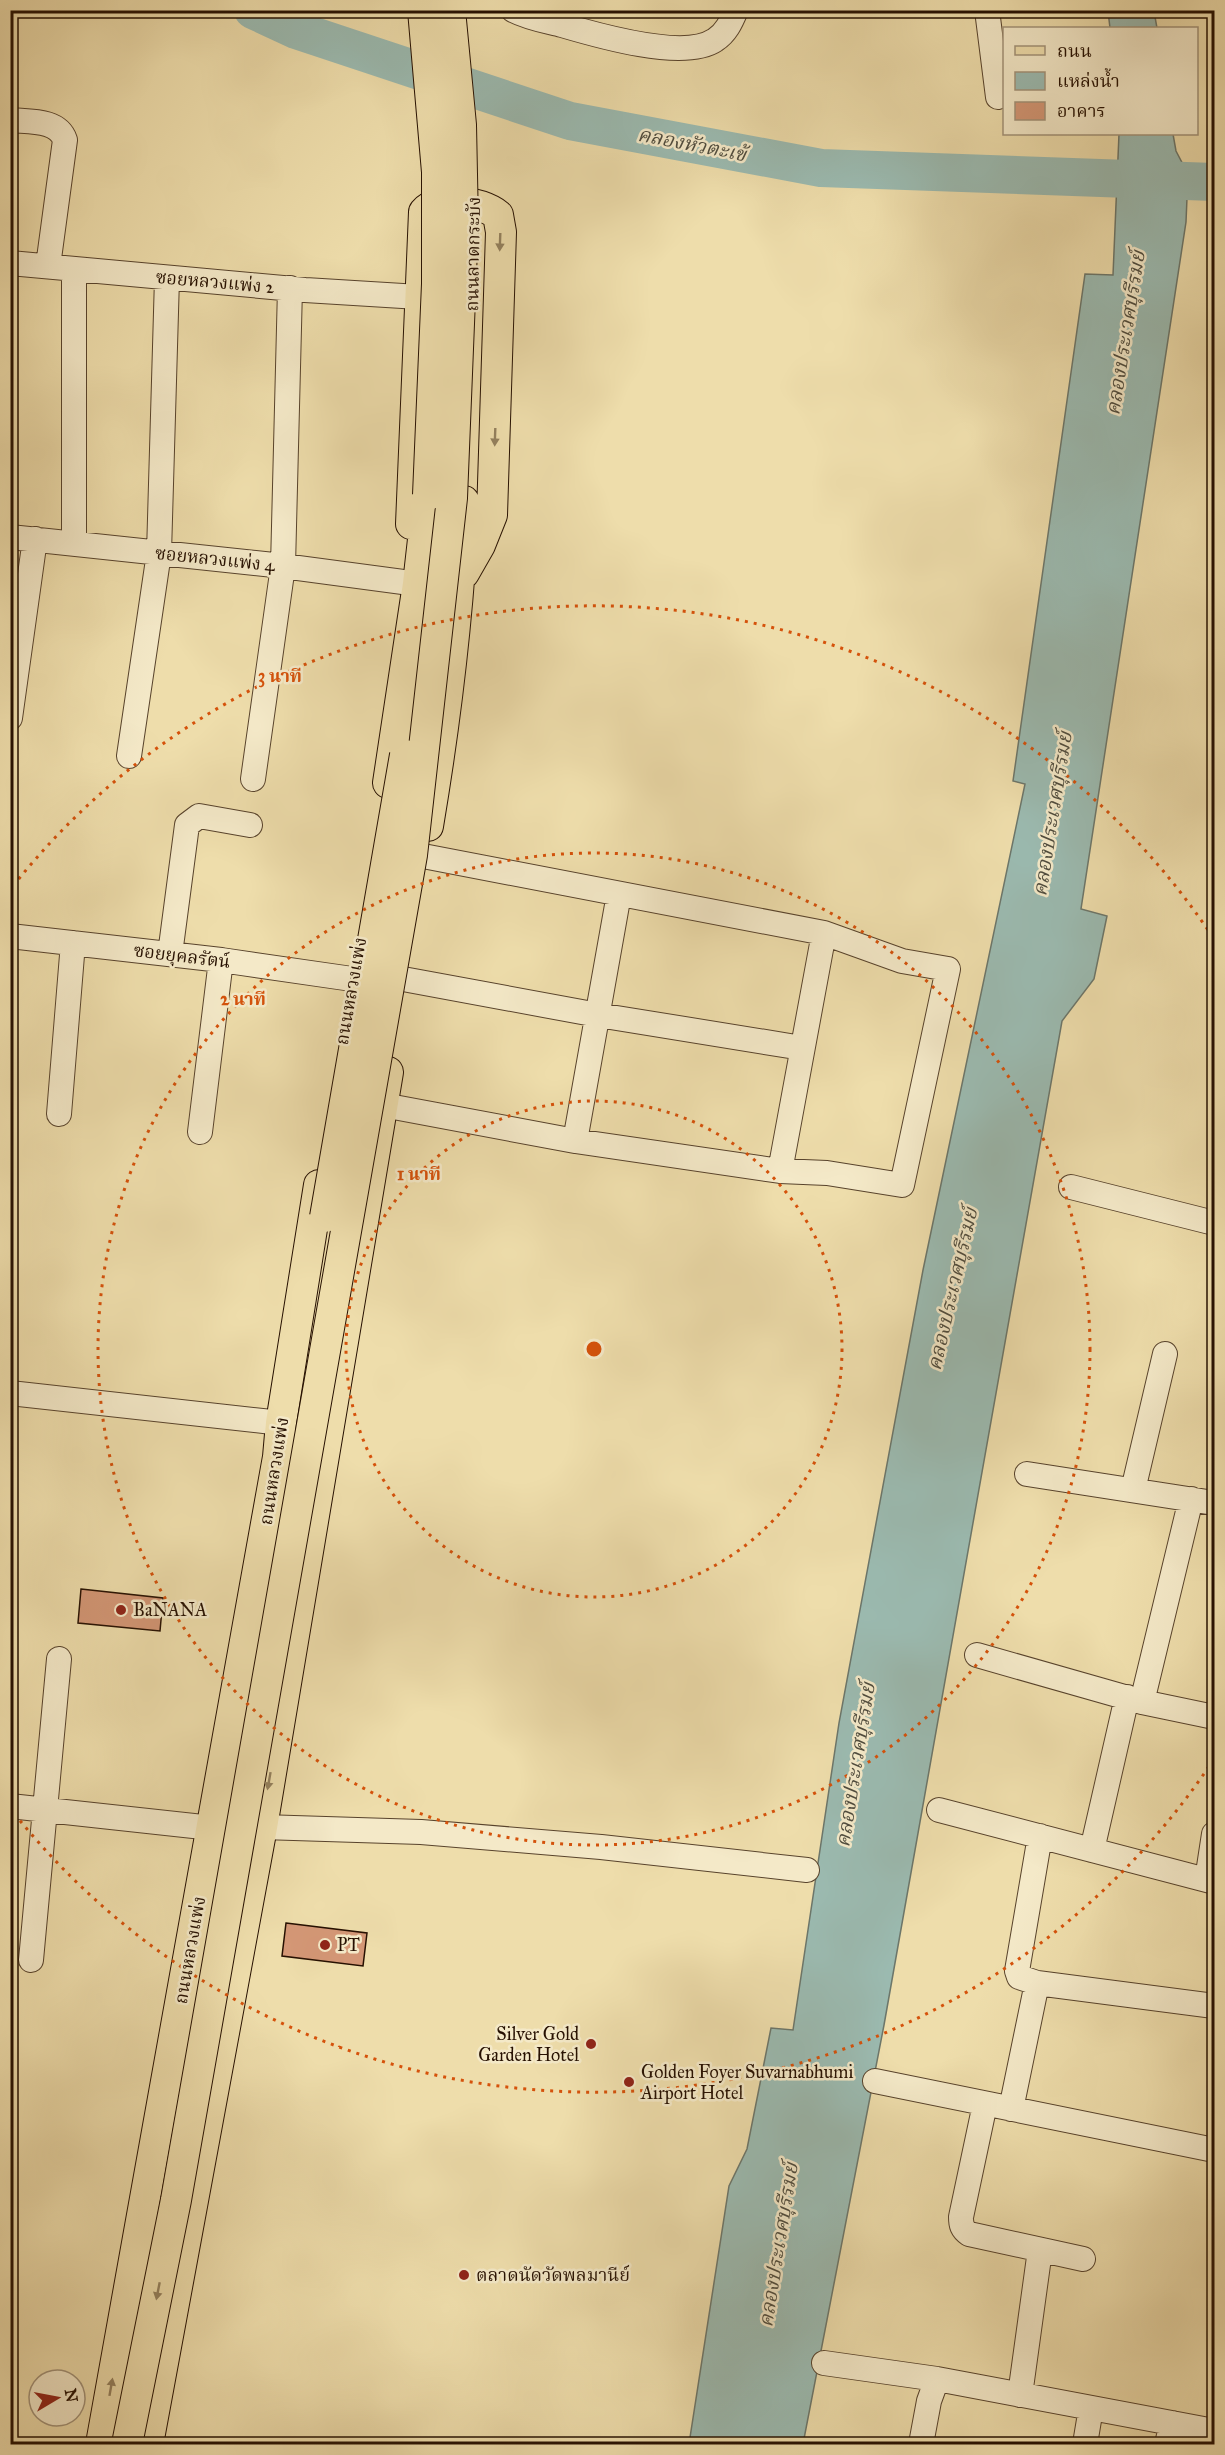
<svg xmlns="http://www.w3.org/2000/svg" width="1225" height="2455" font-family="'IM FELL Great Primer','Noto Serif Thai',serif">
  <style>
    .water { fill: #9bbab0; stroke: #6c766a; stroke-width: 1.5 }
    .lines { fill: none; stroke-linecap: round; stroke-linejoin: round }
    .river { stroke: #9bbab0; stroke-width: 38 }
    .building { fill: #d49776; stroke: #261001; stroke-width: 1.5 }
    .minor-casing { stroke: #58432c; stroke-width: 26 }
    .major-casing { stroke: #261001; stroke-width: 32 }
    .minor { stroke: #f4e9c8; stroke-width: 24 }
    .major { stroke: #eeddab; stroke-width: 30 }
    .major-bridge-casing { stroke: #261001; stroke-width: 32; stroke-linecap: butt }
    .major-bridge { stroke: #eeddab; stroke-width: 30 }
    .oneway { fill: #94815e }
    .ring { fill: none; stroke: #d5520b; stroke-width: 3; stroke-dasharray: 3 6 }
    .poi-dot { fill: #8f2418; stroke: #f4e9c8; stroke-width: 2 }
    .labels { text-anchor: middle; stroke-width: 5; stroke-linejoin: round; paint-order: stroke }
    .street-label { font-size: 18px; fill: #261001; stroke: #f4e9c8 }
    .poi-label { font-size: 18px; fill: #261001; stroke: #f4e9c8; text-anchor: start }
    .water-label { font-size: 20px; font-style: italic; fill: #4f4c3e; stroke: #f4e9c8 }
    .centre { fill: #d5520b; stroke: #f4e9c8; stroke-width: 3 }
    .ring-label { font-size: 18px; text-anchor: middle; font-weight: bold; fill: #d5520b; stroke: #f4e9c8; stroke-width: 5; stroke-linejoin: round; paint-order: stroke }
  </style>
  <rect width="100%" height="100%" fill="#eeddab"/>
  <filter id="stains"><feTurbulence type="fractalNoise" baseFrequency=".00333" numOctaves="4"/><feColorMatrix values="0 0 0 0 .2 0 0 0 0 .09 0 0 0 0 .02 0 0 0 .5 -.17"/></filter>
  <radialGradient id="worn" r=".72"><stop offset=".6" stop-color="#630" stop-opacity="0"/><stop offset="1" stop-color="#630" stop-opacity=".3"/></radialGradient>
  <!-- water -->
  <path class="water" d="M1108,11H1154L1157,28H1110Z
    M1119,134H1173L1176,151L1188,174L1186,222L1081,909L1107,916L1094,979L1062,1021L884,2025L803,2444H689L729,2186L747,2149L771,2028L793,2030L839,1723L923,1270L1025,784L1013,781L1085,274L1113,275Z"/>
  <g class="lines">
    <!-- river -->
    <path class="river" d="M253,10L296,30L570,121L821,168L1214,182"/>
  </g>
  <!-- building -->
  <path class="building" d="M81,1589L163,1598L160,1631L78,1623Z
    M286,1923L367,1933L363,1966L282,1956Z"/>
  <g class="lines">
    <!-- minor casing -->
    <g class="minor-casing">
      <path id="minor" d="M513,10C528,18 546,21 562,25C596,35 684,61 715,40C726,33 731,22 736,10
        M987,10L998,97
        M10,120C29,122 58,119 65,140L48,266
        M10,263L305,290L419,297
        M10,537L283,566L418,584
        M74,543V269
        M10,718L35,539
        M129,756L159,553L167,278
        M253,779L283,566L290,288
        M10,936L221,960L352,979
        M170,954L187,825L199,816L250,825
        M403,979L598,1015L802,1048
        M383,1105L575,1141L780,1171L827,1173L902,1185L948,969L902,961L824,933L423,856
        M59,1114L73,943
        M200,1132L221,960
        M575,1141L619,894
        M780,1171L824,933
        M1071,1187L1214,1223
        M10,1393L281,1423
        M1027,1474L1214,1503
        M1133,1490L1165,1354
        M977,1655L1142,1702L1214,1717
        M1142,1702L1191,1499
        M10,1806L212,1828
        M939,1810L1214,1882
        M262,1827L421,1832L601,1847L807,1870
        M1040,1836L1017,1971L1019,1977L1037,1983L1214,2006
        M1092,1850L1127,1697
        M1207,1880L1214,1834
        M31,1960L59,1659
        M875,2081L1214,2150
        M985,2104L961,2217C961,2225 962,2229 969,2234L1083,2259
        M1011,2109L1037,1983
        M824,2363L937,2379L1214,2431
        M1020,2395L1040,2250
        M921,2444L929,2401L937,2379
        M1085,2444L1091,2408
        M1167,2444L1172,2423"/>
    </g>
    <!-- major casing -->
    <g class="major-casing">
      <path id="major" d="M411,524L424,212C438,195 481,201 498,215L501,232L492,515L480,545L464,573
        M388,783L418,584L428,495
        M428,826C446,719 459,610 464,501
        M101,2444L278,1457L281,1423L319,1185
        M148,2444L262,1827L388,1072"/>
    </g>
    <!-- minor -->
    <use href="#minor" class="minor"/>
    <!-- major -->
    <use href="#major" class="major"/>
    <!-- major-bridge casing -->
    <g class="major-bridge-casing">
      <path id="major-bridge" d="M423,10L437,172V284L428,495
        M325,1217L405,755
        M127,2444L176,2200L412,855L452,498L463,224L461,125L450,10"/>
    </g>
    <!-- major-bridge -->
    <use href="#major-bridge" class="major-bridge"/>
  </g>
  <!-- one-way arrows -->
  <defs><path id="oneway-solid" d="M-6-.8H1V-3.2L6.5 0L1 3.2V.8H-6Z" transform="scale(1.5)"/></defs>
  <g class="oneway">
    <use href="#oneway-solid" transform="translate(500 242) rotate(92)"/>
    <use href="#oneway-solid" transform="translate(495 437) rotate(92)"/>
    <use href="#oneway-solid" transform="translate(269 1781) rotate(100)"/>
    <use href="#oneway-solid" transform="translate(158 2291) rotate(101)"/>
    <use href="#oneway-solid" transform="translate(111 2387) rotate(-80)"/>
  </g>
  <!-- distance rings -->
  <g class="ring">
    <circle cx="594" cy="1349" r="248"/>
    <circle cx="594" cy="1349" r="496"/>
    <path d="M1214 1759A743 743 0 0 1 13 1812M13 886A743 743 0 0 1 1214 939"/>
  </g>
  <!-- markers -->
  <g class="poi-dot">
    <circle cx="121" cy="1610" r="6"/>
    <circle cx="325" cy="1945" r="6"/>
    <circle cx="591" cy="2044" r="6"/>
    <circle cx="629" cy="2082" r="6"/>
    <circle cx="464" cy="2275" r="6"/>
  </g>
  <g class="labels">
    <!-- street labels -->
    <g class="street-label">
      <text transform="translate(473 254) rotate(-89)" y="6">ถนนลาดกระบัง</text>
      <text transform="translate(215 282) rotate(5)" y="6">ซอยหลวงแพ่ง 2</text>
      <text transform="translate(215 559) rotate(6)" y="6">ซอยหลวงแพ่ง 4</text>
      <text transform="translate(182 956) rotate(7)" y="6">ซอยยุคลรัตน์</text>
      <text transform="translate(351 991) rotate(-80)" y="6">ถนนหลวงแพ่ง</text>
      <text transform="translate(274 1471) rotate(-81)" y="6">ถนนหลวงแพ่ง</text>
      <text transform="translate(190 1950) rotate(-80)" y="6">ถนนหลวงแพ่ง</text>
    </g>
    <!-- poi labels -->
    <g class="poi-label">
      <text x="133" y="1616">BaNANA</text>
      <text x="337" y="1951">PT</text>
      <text x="579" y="2040" text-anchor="end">Silver Gold<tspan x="579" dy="21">Garden Hotel</tspan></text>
      <text x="641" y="2078">Golden Foyer Suvarnabhumi<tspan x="641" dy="21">Airport Hotel</tspan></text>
      <text x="476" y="2281">ตลาดนัดวัดพลมานีย์</text>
    </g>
    <!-- water labels -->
    <g class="water-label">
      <text transform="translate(692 144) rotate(11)" y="7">คลองหัวตะเข้</text>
      <text transform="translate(1125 333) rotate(-81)" y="7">คลองประเวศบุรีรมย์</text>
      <text transform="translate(1052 814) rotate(-81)" y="7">คลองประเวศบุรีรมย์</text>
      <text transform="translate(952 1289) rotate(-77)" y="7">คลองประเวศบุรีรมย์</text>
      <text transform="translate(855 1765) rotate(-81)" y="7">คลองประเวศบุรีรมย์</text>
      <text transform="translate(778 2245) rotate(-81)" y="7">คลองประเวศบุรีรมย์</text>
    </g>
  </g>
  <circle cx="594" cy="1349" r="9" class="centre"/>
  <g class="ring-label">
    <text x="280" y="682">3 นาที</text>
    <text x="243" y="1005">2 นาที</text>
    <text x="419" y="1180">1 นาที</text>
  </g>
  <!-- margin -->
  <rect width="1225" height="2455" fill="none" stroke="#eeddab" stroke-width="36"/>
  <rect x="12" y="12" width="1201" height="2431" fill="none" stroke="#261001" stroke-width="3"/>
  <rect x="18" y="18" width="1189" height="2419" fill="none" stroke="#261001" stroke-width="1.5"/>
  <!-- legend -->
  <rect x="1003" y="27" width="195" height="108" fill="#f4e9c8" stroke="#a29278" stroke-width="1.5"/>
  <rect x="1015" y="46" width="30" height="9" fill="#eeddab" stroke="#a29278" stroke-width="1.5"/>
  <text x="1057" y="57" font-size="18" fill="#261001">ถนน</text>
  <rect x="1015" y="72" width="30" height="18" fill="#9bbab0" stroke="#a29278" stroke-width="1.5"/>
  <text x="1057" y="87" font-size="18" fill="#261001">แหล่งน้ำ</text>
  <rect x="1015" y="102" width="30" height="18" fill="#d49776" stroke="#a29278" stroke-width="1.5"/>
  <text x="1057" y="117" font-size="18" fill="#261001">อาคาร</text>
  <!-- north arrow -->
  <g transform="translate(57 2398) rotate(80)"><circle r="28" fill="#f4e9c8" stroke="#a29278" stroke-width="1.5"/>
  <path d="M0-4.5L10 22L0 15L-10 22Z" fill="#8f2418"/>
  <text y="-9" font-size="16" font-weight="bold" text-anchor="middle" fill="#261001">N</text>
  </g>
  <rect width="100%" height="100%" filter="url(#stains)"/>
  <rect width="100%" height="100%" fill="url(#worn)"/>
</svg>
